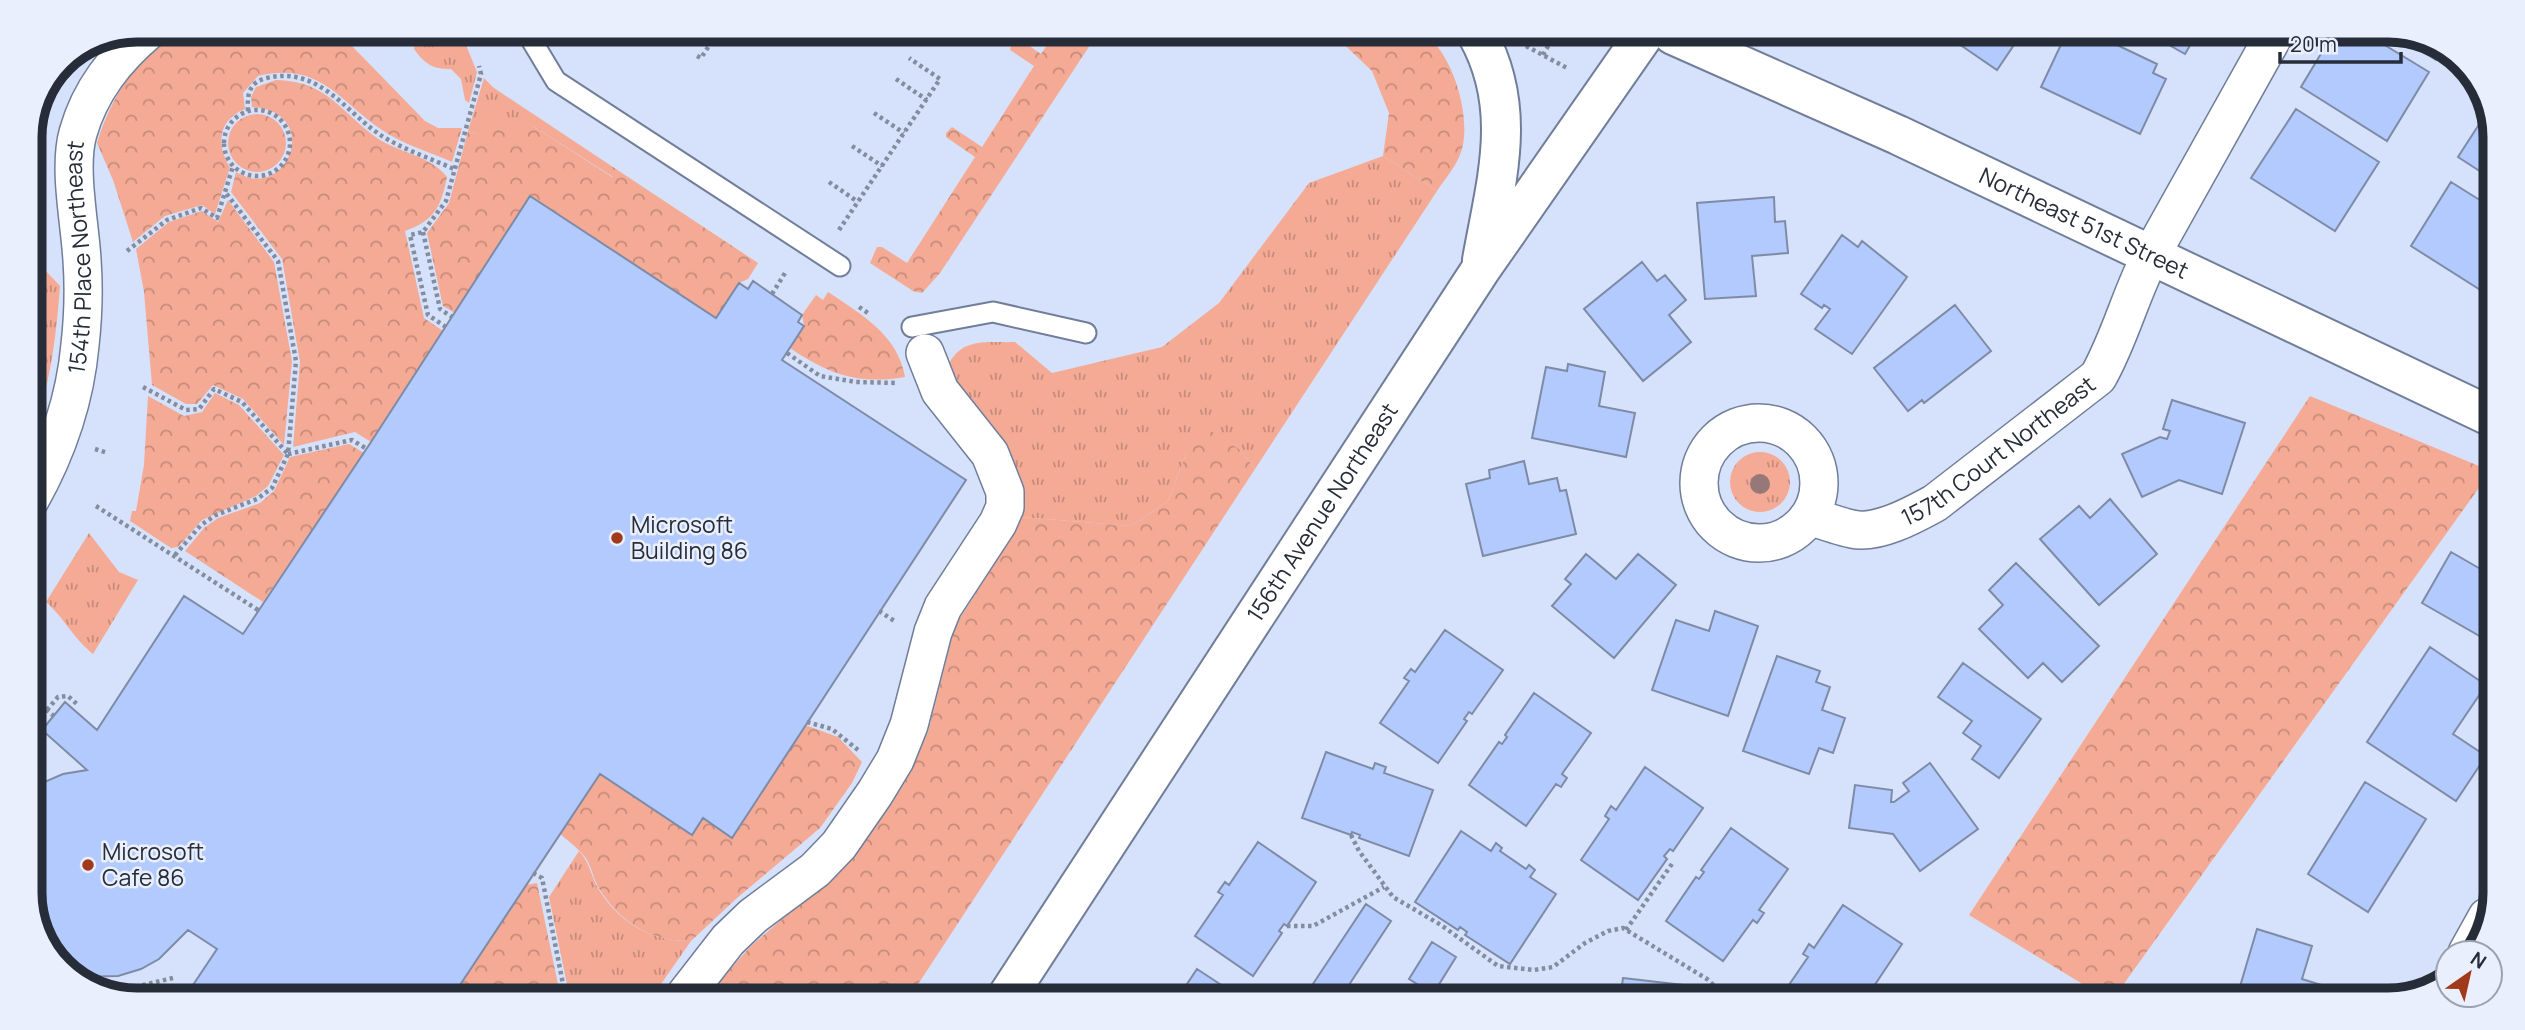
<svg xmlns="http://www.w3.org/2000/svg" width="2525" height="1030" font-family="Manrope,sans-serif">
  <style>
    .grass { fill: url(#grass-tufts) }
    .forest { fill: url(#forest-crowns) }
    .building { fill: #b3cafe; stroke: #7e8ba7; stroke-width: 2 }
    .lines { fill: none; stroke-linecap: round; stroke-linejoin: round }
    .lane-casing { stroke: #717e99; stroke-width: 23 }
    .street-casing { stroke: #717e99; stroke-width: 40 }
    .secondary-casing { stroke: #717e99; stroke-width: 42 }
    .path { stroke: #838d9f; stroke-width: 4.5; stroke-dasharray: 3.5 3.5; stroke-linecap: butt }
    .lane { stroke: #fff; stroke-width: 19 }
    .street { stroke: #fff; stroke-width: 37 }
    .secondary { stroke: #fff; stroke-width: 38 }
    .tree { fill: #977879 }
    .poi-dot { fill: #a1391b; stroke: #e9effc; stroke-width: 2.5 }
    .labels { text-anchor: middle; stroke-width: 5; stroke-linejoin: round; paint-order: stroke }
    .street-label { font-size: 23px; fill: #272d38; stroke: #e9effc }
    .poi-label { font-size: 23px; fill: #272d38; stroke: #e9effc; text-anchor: start }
    .rim { fill: none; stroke: #272d38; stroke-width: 9 }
  </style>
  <defs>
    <pattern id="grass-tufts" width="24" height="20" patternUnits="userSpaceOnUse" patternTransform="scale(1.75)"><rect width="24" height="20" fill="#f4aa95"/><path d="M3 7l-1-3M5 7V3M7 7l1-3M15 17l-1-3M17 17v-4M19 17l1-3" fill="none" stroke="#c68b7b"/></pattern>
    <pattern id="forest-crowns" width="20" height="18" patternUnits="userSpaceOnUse" patternTransform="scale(1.75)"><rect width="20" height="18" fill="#f4aa95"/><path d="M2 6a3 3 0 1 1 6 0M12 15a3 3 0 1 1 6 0" fill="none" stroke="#c68b7b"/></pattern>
  </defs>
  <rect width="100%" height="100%" fill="#d6e2fb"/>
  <!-- grass -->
  <path class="grass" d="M461,33L477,72L469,103L465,100L461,79L451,69C432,69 425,64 414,49L416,38Z
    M484,78L494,88L628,177H613L533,126L477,134L468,131Z
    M1383,156L1437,191L1255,469L1240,450L1186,454L1168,501L1131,526L1021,517L1022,488L1002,438L959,389L949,364C962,337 989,343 1015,342L1052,373L1162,347L1219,303L1309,183Z
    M30,254L60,286C56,341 49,391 30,443Z
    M1730 482a30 30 0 1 1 60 0a30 30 0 1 1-60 0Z
    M89,533L119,572L138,580L93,654C72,637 66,620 46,602Z
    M579,851C590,862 591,877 599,890C620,923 652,942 691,941L654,994H569L549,897Z"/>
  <!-- forest -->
  <path class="forest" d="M186,30L345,32L352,46L425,121L438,128H462L452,162C430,152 402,144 382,130C338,100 320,61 258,76L243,93L245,109C219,119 215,144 230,167L215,214L202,205L165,216L133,242L113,180L97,143C113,92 137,55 186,30Z
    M1055,33H1098L940,273L922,293L913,291L870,263L877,247H882L907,263L975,157L946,137V133L952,127L982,147L1034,66L1010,50L1013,39L1018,38L1041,54Z
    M1333,34H1425C1453,55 1471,115 1462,149C1458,164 1445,179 1437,191L1383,156L1389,113L1372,71Z
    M276,80C328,81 340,112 377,138C399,153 430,155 447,177C441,207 434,221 405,231L424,318L443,331L371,442L355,432L293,447L300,362L282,259L231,192L236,172C287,204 324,111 252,107L251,97L256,87Z
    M228 143a29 29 0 1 1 58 0a29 29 0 1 1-58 0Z
    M484,125L533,126L612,177H628L758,263L748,279L739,283L716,318L530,196L455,313L443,306L427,233L449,203L468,131L477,134Z
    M228,200L274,262L292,361L284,445L243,399L213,385L197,404H186L152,385L144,292L136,249L169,222L202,211L218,222Z
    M828,292C861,314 898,335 905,377C858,385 828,374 790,348L804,326L802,315L816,295L823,300Z
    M215,393L239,405L284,455L268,486L256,496L202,520L178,547L171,548L130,521L132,511H136L144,465L148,396L184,416L202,412Z
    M2310,396L2491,471L2113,999H2107L1969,915Z
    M1205,427L1240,450L1255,469L911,995L708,994L750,947L849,861L901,788L928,732L955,626L1013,535L1021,517L1131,526L1168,501L1186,454Z
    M349,444L364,453L263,602L185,551L204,528L218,518L260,503L274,491L290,457Z
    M805,725L838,737L862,762L852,783L820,828L737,898L691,941C652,942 621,923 600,890C594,881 592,869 587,860C581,850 568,841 559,833L600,774L691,835L703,818L733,838Z
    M537,883L560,994H454L525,885Z"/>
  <!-- building -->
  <path class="building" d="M1959,36H2020L1997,70L1956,42Z
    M2065,36L2108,37L2117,41L2115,44L2157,64L2153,73L2166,79L2140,134L2041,87Z
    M2155,37H2195L2185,54Z
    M2331,37L2373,38L2429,72L2387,141L2301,87Z
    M2400,38H2429L2443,49L2436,60Z
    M2296,109L2379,162L2335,231L2251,178Z
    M2478,126L2494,135L2495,133V181L2458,157Z
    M2451,182L2494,209L2493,298L2411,246Z
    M530,196L716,318L739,283L748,289L753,281L802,315L798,322L804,326L782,360L966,480L732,838L703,818L692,835L600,774L454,994L205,993L193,985L217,949L188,930L159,959L141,969L118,976L76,977L52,958L30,901V794L42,783L63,774L87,770L42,730L65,702L97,730L184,596L243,634L371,442Z
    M1774,197L1775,222L1785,221L1788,253L1752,256L1756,296L1705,299L1697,203Z
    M1842,235L1858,247L1862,241L1907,277L1852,354L1815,329L1830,309L1824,305L1822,308L1801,294Z
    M1642,262L1657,281L1665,275L1686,300L1669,315L1691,342L1643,381L1584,309Z
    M1955,305L1991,351L1924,403L1922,400L1908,411L1874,368Z
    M1568,364L1605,372L1599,406L1635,413L1626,457L1532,438L1546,367L1567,371Z
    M2172,400L2245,423L2222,494L2179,480L2142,497L2122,454L2160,437L2167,439L2170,431L2163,429Z
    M1524,461L1529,484L1557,478L1560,491L1566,490L1576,534L1483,556L1466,484L1490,478L1489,470Z
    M2110,499L2157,554L2099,605L2040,539L2079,506L2090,518Z
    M2451,552L2491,575L2490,642L2422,603Z
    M1586,554L1616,579L1638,554L1676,585L1614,658L1552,606L1571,584L1565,579Z
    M2016,563L2099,646L2062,682L2043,663L2028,678L1979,629L2003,605L1989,590Z
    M1715,611L1758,626L1728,716L1652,690L1676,620L1709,631Z
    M1445,630L1503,670L1472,714L1469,712L1464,719L1467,721L1438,763L1380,723L1409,681L1404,678L1411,669L1415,672Z
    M2430,647L2486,685L2453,734L2486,756L2456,801L2367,742Z
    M1777,656L1820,671L1816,682L1830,687L1822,710L1845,718L1833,753L1819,748L1809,774L1743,751Z
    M1963,663L2041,719L1999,778L1972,759L1981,746L1963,733L1972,721L1938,697Z
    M1534,693L1591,733L1562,774L1567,778L1561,787L1556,784L1526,826L1469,785L1499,742L1502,744L1507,737L1505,735Z
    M1326,752L1373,769L1375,763L1386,767L1384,773L1433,790L1409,856L1359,838L1360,835L1352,832L1351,835L1302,818Z
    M1930,763L1978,829L1920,871L1893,834L1849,828L1855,785L1892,790L1891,802H1894L1909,791L1903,783Z
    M1645,767L1703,808L1673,851L1670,849L1664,856L1667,859L1638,900L1581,860L1609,819L1605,816L1611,806L1616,810Z
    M2365,782L2426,819L2368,912L2308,874Z
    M1731,828L1788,869L1759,910L1764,913L1757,923L1753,920L1723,961L1666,921L1696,877L1699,879L1704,872L1701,870Z
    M1461,831L1491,851L1496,843L1502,848L1500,851L1526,869L1529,865L1535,870L1530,877L1556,894L1510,964L1465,935L1467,932L1460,927L1458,930L1415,902Z
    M1258,842L1316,882L1287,926L1284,924L1279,931L1282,933L1253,976L1195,936L1223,895L1218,892L1225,882L1229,885Z
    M1366,904L1391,921L1341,997L1305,996Z
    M1843,905L1902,944L1872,989L1869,987L1864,994L1865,998H1780L1808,957L1803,954L1809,944L1814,948Z
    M2257,929L2312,946L2302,979L2337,990L2334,1000H2236Z
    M1432,942L1456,957L1433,994L1409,979Z
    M1197,969L1238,996H1179Z
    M1623,978L1700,987L1699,998H1620Z
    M1471,988L1524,996L1470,997Z"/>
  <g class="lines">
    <!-- lane casing -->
    <g class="lane-casing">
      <path id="lane" d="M526,31L556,81L840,266
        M912,327L993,312L1086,333"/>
    </g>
    <!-- street casing -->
    <g class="street-casing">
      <g id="street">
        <circle cx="1759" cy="483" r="60"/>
        <path id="s1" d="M30,500C57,452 75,400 80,345C83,318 84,287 82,260C80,223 68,168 78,133C90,90 116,58 149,30"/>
        <path id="s2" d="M1810,516C1824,521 1838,526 1852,529C1877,535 1913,515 1935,503L2098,377C2120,338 2130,296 2150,257L2273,37"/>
        <path d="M2467,953L2487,917"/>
        <path d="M686,994L728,940L753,916L815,870L839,845L875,793L895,760L909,725L933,632L943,607L998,523L1005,507V492L990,454L940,391L925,353"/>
      </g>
    </g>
    <!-- secondary casing -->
    <g class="secondary-casing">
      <g id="secondary">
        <path d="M1477,34C1519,109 1496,181 1482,260"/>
        <path id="s3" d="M1673,35L1898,135L2492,417"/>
        <path id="s4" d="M1008,995L1481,269L1644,35"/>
      </g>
    </g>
    <!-- path -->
    <path class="path" d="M1526,46L1567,68
      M1543,55L1551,41
      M697,56L701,58L718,32
      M896,79L927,100
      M224 143a33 33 0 1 1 66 0a33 33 0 1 1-66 0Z
      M248,111C247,94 249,82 267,78C318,66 344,110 379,134C401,149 430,158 454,169
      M874,113L904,133
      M852,146L882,166
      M829,182L858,202
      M839,230L940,79L909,58
      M423,232L440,309L452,317
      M127,251L167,220L201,208L217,218L233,166
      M772,294L785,273
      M859,307L868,313
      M446,327L428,315L410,235L423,232L446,201L481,74L479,66
      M787,353L820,376L856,382L898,383
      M143,387L186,410L199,409L214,389L242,402L287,453
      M95,449L108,453
      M288,454L352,440L367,449
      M96,506L258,610
      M175,555L201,525L216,515L257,499L272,488L288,454L296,361L278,261L226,193
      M879,611L896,622
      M30,696L54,716
      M47,710L58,697L68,696L78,705
      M807,722L832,729L858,750
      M1351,835L1359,851L1393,897L1441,925L1498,966L1534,970L1553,967L1585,943L1608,931L1623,928L1707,979L1727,998
      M533,873L542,878L565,994
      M1287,926H1313L1384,887
      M1626,930L1674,861
      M94,991L122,990L173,978"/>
    <!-- lane -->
    <use href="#lane" class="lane"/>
    <!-- street -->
    <use href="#street" class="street"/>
    <!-- secondary -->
    <use href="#secondary" class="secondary"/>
  </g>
  <!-- trees -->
  <circle class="tree" cx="1760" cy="484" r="10"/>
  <!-- markers -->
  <g class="poi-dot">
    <circle cx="617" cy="538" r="7"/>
    <circle cx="88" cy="865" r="7"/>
  </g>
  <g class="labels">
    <!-- street labels -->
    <g class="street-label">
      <text dy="8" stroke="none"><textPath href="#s3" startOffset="452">Northeast 51st Street</textPath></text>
      <text dy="8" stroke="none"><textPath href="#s1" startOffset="252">154th Place Northeast</textPath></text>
      <text dy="8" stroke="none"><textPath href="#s2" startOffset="214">157th Court Northeast</textPath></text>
      <text dy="8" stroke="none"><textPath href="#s4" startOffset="576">156th Avenue Northeast</textPath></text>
    </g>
    <!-- poi labels -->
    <g class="poi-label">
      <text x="631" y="533">Microsoft<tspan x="631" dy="26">Building 86</tspan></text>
      <text x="102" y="860">Microsoft<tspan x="102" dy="26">Cafe 86</tspan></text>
    </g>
  </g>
  <!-- crop -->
  <path d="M0 0H2525V1030H0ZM137 42H2388A95 95 0 0 1 2483 137V893A95 95 0 0 1 2388 988H137A95 95 0 0 1 42 893V137A95 95 0 0 1 137 42Z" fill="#e9effc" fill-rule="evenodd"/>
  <path class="rim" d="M137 42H2388A95 95 0 0 1 2483 137V893A95 95 0 0 1 2388 988H137A95 95 0 0 1 42 893V137A95 95 0 0 1 137 42Z"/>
  <!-- north arrow -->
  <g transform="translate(2469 974) rotate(34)"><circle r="33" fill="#e9effc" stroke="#9ba1ae" stroke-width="2"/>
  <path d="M0-5L12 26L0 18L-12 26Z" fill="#a1391b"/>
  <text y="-10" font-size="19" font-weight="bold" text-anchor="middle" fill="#272d38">N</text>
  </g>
  <!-- scale -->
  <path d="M2280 52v10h121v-10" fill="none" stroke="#272d38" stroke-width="3.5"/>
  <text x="2290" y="52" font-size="21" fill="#272d38" stroke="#e9effc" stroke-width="5" paint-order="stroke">20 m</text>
</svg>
